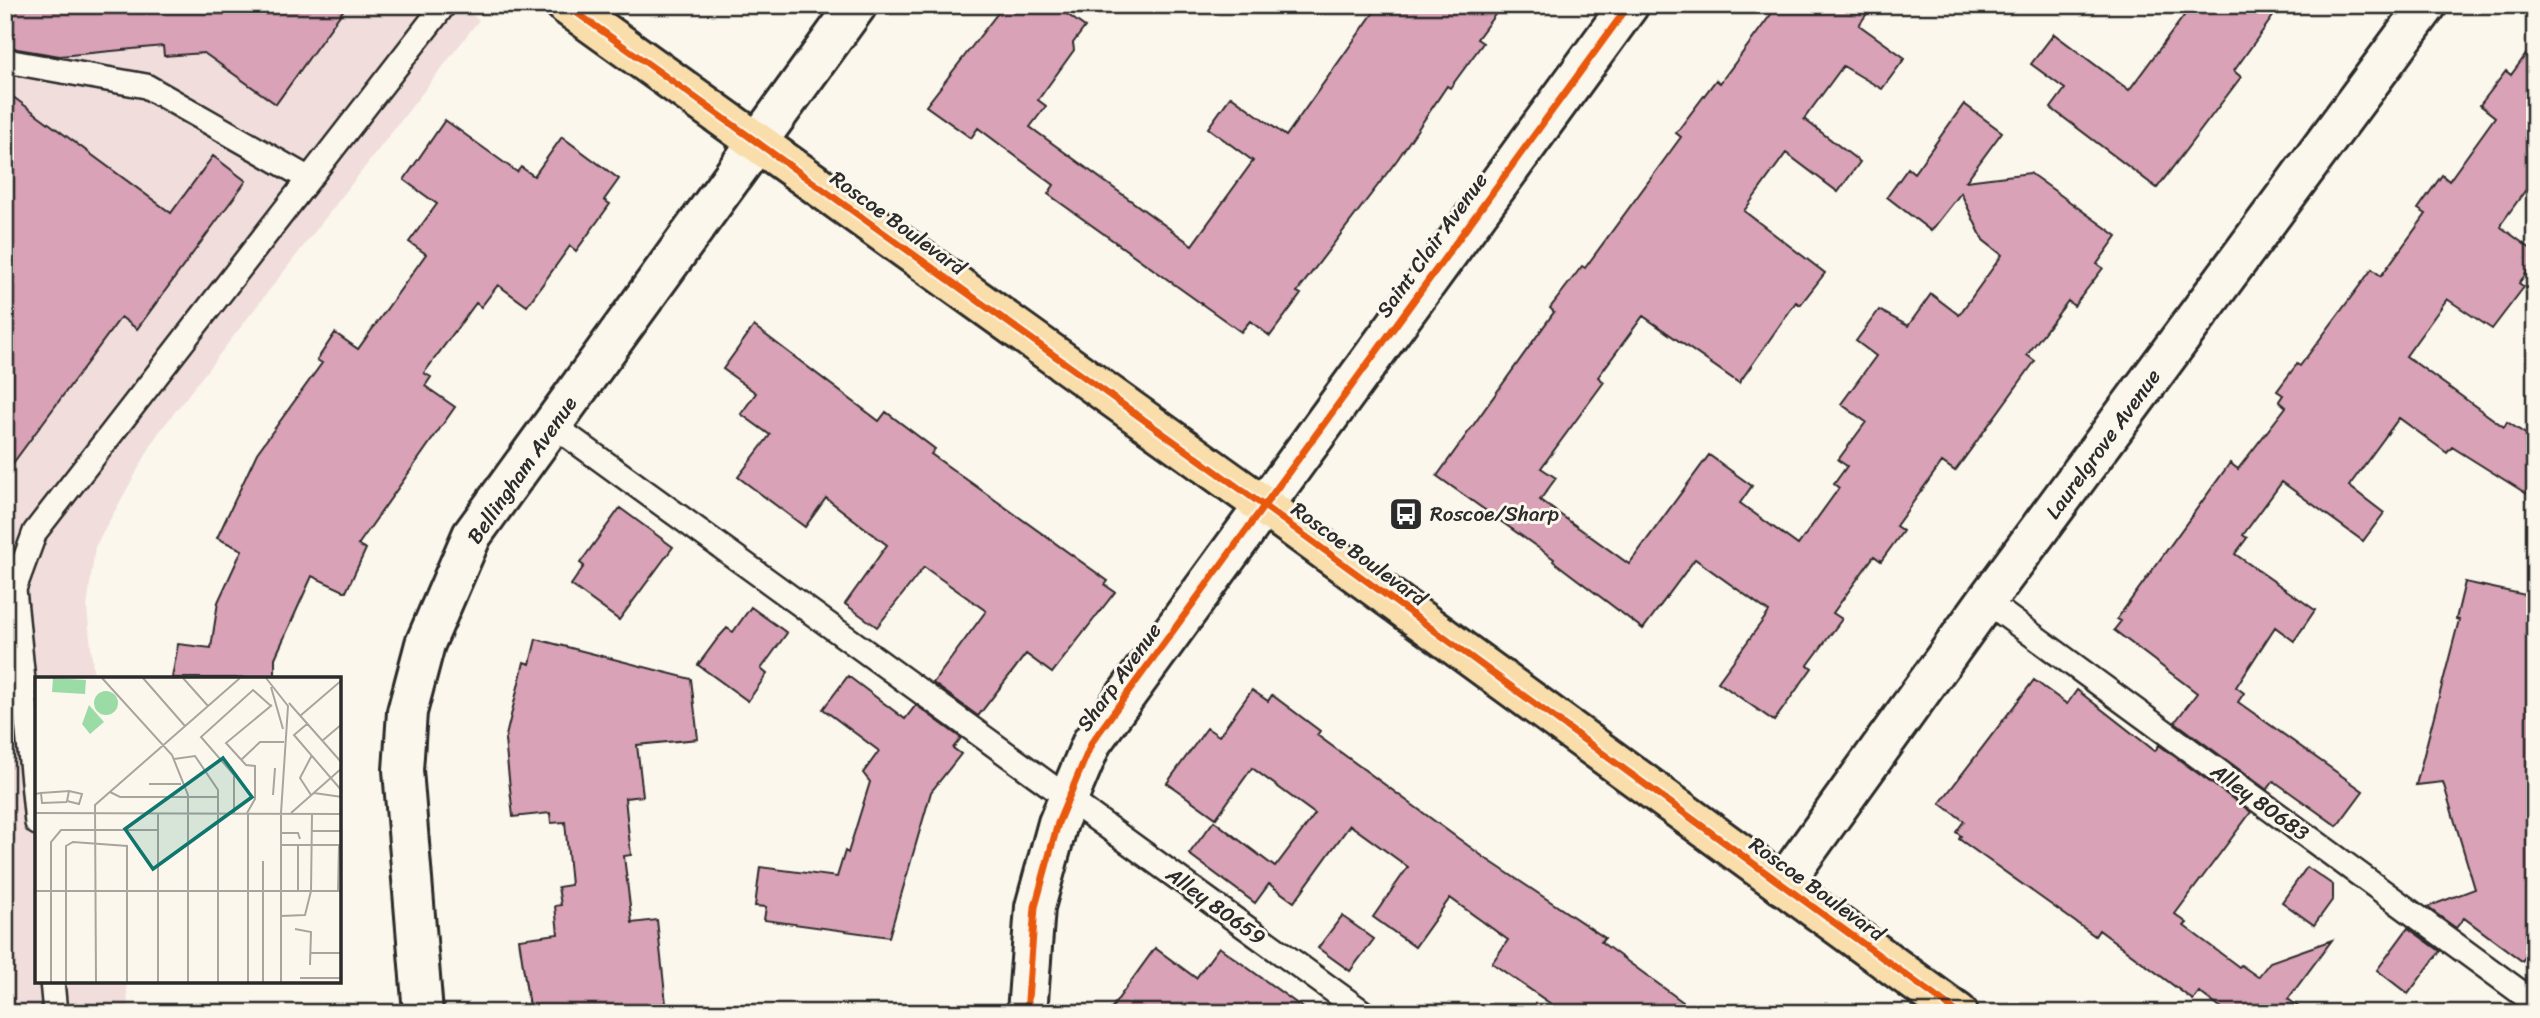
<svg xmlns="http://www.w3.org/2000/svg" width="2540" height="1018" font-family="Sriracha,sans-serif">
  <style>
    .built { fill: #f1dedc }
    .building { fill: #d9a2b6; stroke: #2b2b2b; stroke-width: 2 }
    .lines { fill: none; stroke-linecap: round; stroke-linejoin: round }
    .lane-casing { stroke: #2b2b2b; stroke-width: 28 }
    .street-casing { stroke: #2b2b2b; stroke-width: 44 }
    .primary-casing { stroke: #2b2b2b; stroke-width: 44 }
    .lane { stroke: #fbf7ec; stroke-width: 23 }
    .street { stroke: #fbf7ec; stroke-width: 38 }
    .primary { stroke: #f9deab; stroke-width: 38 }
    .cycleway-casing { stroke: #fbf7ec; stroke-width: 11 }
    .cycleway { stroke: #e8590c; stroke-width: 7 }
    .labels { text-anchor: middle; stroke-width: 6; stroke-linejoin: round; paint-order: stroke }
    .street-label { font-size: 21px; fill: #2b2b2b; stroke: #fbf7ec }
    .poi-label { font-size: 21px; fill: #2b2b2b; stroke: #fbf7ec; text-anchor: start }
    .inset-road { fill: none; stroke: #a8a59f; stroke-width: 2 }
    .view { fill: #0f766e; fill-opacity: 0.15; stroke: #0f766e; stroke-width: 3.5 }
    .inset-edge { fill: none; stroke: #2b2b2b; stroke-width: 3.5 }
  </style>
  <rect width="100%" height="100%" fill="#fbf7ec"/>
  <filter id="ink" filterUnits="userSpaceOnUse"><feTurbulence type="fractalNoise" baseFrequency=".0143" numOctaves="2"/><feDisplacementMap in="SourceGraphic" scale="14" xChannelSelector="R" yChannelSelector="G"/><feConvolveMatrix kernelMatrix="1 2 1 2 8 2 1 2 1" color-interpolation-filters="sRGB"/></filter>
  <g filter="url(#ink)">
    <!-- built -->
    <path class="built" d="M5,5H458L479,20L157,435L95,547L87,608L94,678H37V981H126L129,1013H5Z"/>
    <!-- building -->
    <path class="building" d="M5,5H347L276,104L204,53L164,56L163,46L60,56L17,49L5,44Z
      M1004,5H1054L1085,27L1073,43L1074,50L1038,100L1046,106L1030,127L1192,245L1253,161L1208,128L1231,96L1286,136L1379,5H1502L1477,39L1483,43L1450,88L1447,86L1397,160L1297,292L1301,294L1270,336L1250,321L1241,332L1048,194L1054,185L978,128L971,138L926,106Z
      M1778,5H1873L1859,25L1905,58L1882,89L1843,66L1804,119L1860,162L1838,192L1786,153L1744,211L1825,273L1800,305L1796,302L1739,383L1643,316L1598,377L1604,382L1541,468L1556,478L1540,500L1629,564L1709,455L1752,486L1740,503L1798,545L1839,488L1834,484L1847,466L1838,460L1866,422L1841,404L1876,356L1856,341L1879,310L1908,326L1931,294L1959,315L2002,255L1983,240L1961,193L1931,231L1887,197L1908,168L1914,173L1964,104L2002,132L1966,181L2030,173L2117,236L2097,264L2103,268L2074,306L2068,301L2027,355L2035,361L1955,471L1942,462L1896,526L1903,531L1881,561L1874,556L1833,613L1842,619L1808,665L1812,668L1774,721L1718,682L1769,612L1695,559L1643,629L1553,561L1554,559L1437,476L1554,312L1550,308L1582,266L1585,268L1681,137L1676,133L1716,80L1720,83Z
      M2192,5H2281L2234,71L2241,77L2157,188L2051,108L2065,89L2031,64L2054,34L2129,90Z
      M2535,42V177L2501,224V227L2535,252V262L2519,283L2524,287L2492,329L2447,299L2406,356L2504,427L2507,422L2535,440V499L2452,447L2447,453L2399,418L2349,486L2384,513L2363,541L2282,482L2243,535L2247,538L2235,554L2315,610L2294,641L2275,627L2236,687L2244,693L2238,702L2363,791L2337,826L2274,781L2267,790L2175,722L2197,693L2114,630L2121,621L2117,619L2230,463L2238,469L2286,407L2279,401L2283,395L2277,391L2297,364L2300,366L2372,269L2381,276L2426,214L2418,209L2442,175L2449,181L2495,117L2480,105L2506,71L2511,75Z
      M5,91L171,213L213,156L246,181L137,329L121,317L5,474Z
      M445,120L517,172L521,167L534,176L562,137L619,179L604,200L610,204L576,251L570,246L527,306L498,285L481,307L476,303L424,373L431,377L425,386L455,407L358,545L366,549L346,592L312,576L275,658V678H172L178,644L211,648L218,602L242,550L217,538L257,453L322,363L317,360L335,333L358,349L426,254L409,242L437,204L404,180Z
      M754,326L879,421L886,412L935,449L931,454L1108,581L1105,585L1115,592L1052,673L1026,654L978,716L933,683L986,611L924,567L877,627L845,604L887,545L826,498L805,527L738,477L770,435L741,414L756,393L723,369Z
      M620,508L673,547L619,620L571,585L584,566L580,563Z
      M2465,582L2535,597V944L2522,961L2464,918L2456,928L2427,907L2475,889L2443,782L2416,785L2459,620L2456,619Z
      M751,607L787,633L761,669L767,674L748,701L698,665L718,638L727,628L733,632Z
      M536,639L691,679L698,739L637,745L643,796L625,798L631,855L624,856L632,923L657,920L667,1013H530L519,939L558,934L555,906L561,905L558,887L571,885L565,822L551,823L550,813L513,817L505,740L524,662L530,664Z
      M848,676L905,719L916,705L961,738L953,748L961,754L931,792L889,937L764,920L766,907L755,906L760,867L837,877L845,851L848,853L870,782L863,773L879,751L823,709Z
      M2034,680L2067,704L2077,690L2155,751L2159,745L2251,812L2175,914L2187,923L2184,926L2239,967L2241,965L2258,977L2270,962L2332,940L2288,999L2307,1013H2227L2199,992L2193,1000L2099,930L2095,936L1959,839L1961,836L1956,832L1964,821L1940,803Z
      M1252,690L1268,701L1272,695L1320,731L1317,735L1485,858L1605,938L1601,942L1698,1013H1564L1492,963L1508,940L1450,898L1415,947L1373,917L1408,867L1350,825L1294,902L1269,884L1255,903L1189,854L1214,821L1275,867L1315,814L1252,768L1216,818L1167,783L1207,728L1219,736Z
      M2307,867L2333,885V899L2314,925L2282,902Z
      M1342,916L1374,939L1350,971L1318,948Z
      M2408,928L2440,951L2408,994L2377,970Z
      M1219,947L1310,1013H1108L1155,948L1196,978Z"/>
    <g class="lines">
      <!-- lane casing -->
      <g class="lane-casing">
        <path id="lane" d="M5,58L12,62L146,86L309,179
          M553,425L1364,1013
          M1986,601L2535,1003
          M37,823L14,589L35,532L444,5
          M52,981L55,1013"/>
      </g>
      <!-- street casing -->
      <g class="street-casing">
        <path id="street" d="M1782,885L1986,601L2427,5
          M423,1013L403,770L407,712L425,644L472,535L857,5
          M1027,1013L1035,907L1058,823L1092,742L1629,5"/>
      </g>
      <!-- primary casing -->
      <g class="primary-casing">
        <path id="primary" d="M566,5L1264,506L1958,1013"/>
      </g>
      <!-- lane -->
      <use href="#lane" class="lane"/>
      <!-- street -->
      <use href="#street" class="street"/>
      <!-- primary -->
      <use href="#primary" class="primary"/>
      <!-- cycleway casing -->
      <g class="cycleway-casing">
        <path id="cycleway" d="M566,5L1264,506L1958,1013
          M1027,1013L1035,907L1058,823L1092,742L1629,5"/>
      </g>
      <!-- cycleway -->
      <use href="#cycleway" class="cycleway"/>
    </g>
  </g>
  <!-- icons -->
  <defs>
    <g id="bus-square" transform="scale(1.75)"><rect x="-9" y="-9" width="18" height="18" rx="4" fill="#2b2b2b" stroke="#fbf7ec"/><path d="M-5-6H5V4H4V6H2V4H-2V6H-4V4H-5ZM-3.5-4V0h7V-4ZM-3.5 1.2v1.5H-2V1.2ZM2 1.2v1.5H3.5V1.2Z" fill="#fff"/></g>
  </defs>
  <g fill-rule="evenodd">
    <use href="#bus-square" x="1406" y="514"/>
  </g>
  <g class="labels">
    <!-- street labels -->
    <g class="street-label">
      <text transform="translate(898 223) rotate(36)" y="7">Roscoe Boulevard</text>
      <text transform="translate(1432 245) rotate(-54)" y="7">Saint Clair Avenue</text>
      <text transform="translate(2103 444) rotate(-54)" y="7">Laurelgrove Avenue</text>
      <text transform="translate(522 470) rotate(-55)" y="7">Bellingham Avenue</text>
      <text transform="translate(1359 554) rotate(36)" y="7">Roscoe Boulevard</text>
      <text transform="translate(1119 677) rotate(-54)" y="7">Sharp Avenue</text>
      <text transform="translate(2260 802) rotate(36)" y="7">Alley 80683</text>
      <text transform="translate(1817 889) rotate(36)" y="7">Roscoe Boulevard</text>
      <text transform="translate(1216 906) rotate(36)" y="7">Alley 80659</text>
    </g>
    <!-- poi labels -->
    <g class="poi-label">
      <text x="1430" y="521">Roscoe/Sharp</text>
    </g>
  </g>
  <!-- overview -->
  <g transform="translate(35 677)">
    <rect width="306" height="306" fill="#fbf7ec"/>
    <path d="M18,1L51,3L50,17L17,15ZM59 26a12 12 0 1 1 24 0a12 12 0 1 1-24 0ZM54,28L69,45L55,57L47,47Z" fill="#9bdca6"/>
    <path class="inset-road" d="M67,1L137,78L153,118V306M108,1L150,49M148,1L173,29M231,1L253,29L246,136V306M236,10L248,52M254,26L307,86M265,39L307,3M272,47L259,58L307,114M287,64L307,47M139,82L160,79L183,113V306M206,83L225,65H249M114,107H146M34,114L47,117L44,127L32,124ZM75,115L85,120H183M6,116L34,114M279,116L307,120M0,117L6,116L7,126L32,125M238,118L240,91M276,118L265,101L277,78M0,136L307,137M123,136V306M199,136V98L166,60L218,13L236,29M212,136L220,122V89L211,88L191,66L237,28M256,136L307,91M276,154H307M246,156H263L265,162M246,168H307M263,168V215M228,184V306M0,214H307M276,214L277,137M303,214L304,168M246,239L270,238L276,214M260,252L276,255L275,288M276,276H307M265,301H307M16,306V165L26,153H123M31,306V169L38,165L92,169V306M61,306L60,128L205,1M213,306V136"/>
    <path class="view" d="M188,81L217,120L118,192L90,152Z"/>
    <rect width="306" height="306" class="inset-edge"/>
  </g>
  <!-- margin -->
  <rect width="2540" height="1018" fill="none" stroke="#fbf7ec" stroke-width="28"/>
  <rect x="14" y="14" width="2512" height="990" fill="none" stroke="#2b2b2b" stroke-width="2.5" filter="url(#ink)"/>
</svg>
